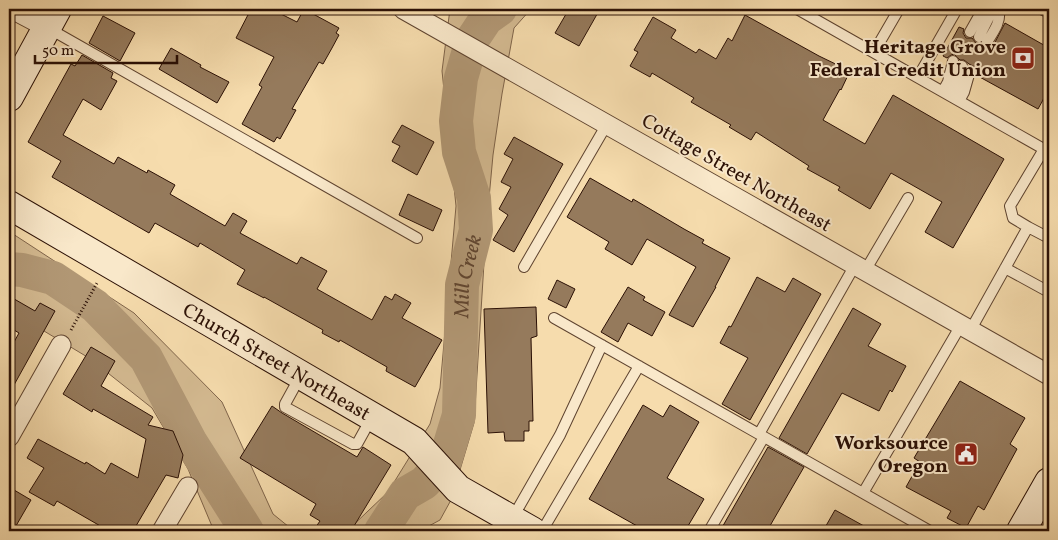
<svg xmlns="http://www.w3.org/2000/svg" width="1058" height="540" font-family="Vollkorn,serif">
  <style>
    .green { fill: #d3b990; stroke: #7f644a }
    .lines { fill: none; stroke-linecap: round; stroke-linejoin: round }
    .river { stroke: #b19774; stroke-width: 34 }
    .building { fill: #957a5c; stroke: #2b1005 }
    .lane-casing { stroke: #5e432f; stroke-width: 12 }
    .street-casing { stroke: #5e432f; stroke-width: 21 }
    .secondary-casing { stroke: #2b1005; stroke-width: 30 }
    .path { stroke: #2b1005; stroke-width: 3; stroke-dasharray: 1 2.5; stroke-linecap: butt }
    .lane { stroke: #f9e8ca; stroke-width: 10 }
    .street { stroke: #f9e8ca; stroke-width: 19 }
    .secondary { stroke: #f9e8ca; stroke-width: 28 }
    .labels { text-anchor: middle; stroke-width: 4; stroke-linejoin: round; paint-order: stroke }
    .poi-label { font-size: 20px; font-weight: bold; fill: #2b1005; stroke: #f9e8ca; text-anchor: end }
    .street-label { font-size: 20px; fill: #2b1005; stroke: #f9e8ca }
    .water-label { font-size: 21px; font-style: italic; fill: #614631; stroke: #f9e8ca }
  </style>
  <rect width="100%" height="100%" fill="#f6dcad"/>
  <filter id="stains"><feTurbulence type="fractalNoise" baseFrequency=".004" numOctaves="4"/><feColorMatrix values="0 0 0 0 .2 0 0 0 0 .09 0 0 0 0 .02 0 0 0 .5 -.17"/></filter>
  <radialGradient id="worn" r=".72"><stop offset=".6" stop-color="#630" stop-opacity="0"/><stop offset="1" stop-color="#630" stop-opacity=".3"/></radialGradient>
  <!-- green -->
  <path class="green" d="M450,9H531L514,28L502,94L493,155L486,231L474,423L451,500L440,520L427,527L408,531H347L388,492L430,424L440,388L456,206L442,71Z
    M13,234L134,313L222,402L273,514L294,531H214L188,469L152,408L89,358L9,310V235Z"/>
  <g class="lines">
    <!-- river -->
    <g class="river">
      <path d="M9,269L22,270L53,278L95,306L146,358L190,441L247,531"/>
      <path id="s1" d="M381,531L405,494L424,483L445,461L459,415L462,285L476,230L474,198L459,152L456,121L461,78L472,40L486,19L500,9"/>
    </g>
  </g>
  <!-- building -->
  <path class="building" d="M251,9H271L297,22L304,9L339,28L336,33L339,35L332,48L323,64L319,62L292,109L296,110L280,139L277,137L274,142L242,124L262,87L259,85L274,57L236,38Z
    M569,9H600L579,46L555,33Z
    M745,15L819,56L850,71L841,90L840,89L823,120L865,144L893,95L1004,159L953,248L925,232L942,202L891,173L870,209L838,190L840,187L807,169L809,166L756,132L751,140L729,127L731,125L691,102L694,98L652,73L650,77L630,66L638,52L634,50L653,17L676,30L671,38L696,53L699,49L716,59L728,38L732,41Z
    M103,16L135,33L120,61L89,43Z
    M1005,23L1049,48V89L1038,109L976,75L975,67L969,64L964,60H960L954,54L951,55L947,58L943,56L959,27L964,29L963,33L966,38H972L976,43L980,44L983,47L987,49L993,46Z
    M171,48L201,65L200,67L229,82L217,103L159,69Z
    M82,55L113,73L111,78L117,81L101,110L83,99L63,135L114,164L118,157L147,173L148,170L175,185L170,194L225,226L233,213L247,221L240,233L297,264L301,257L327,271L317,289L372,320L385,296L392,300L395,294L411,303L402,318L442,340L415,387L386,371L387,367L340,340L339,342L322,333L323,330L264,297V298L237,284L245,270L200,243L198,247L155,223L149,233L52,177L61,161L28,142L71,64L75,66Z
    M402,125L434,142L417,175L392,161L400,146L392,142Z
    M514,137L563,164L514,252L493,240L508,215L499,209L511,187L501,182L513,159L504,154Z
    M590,178L632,202L633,199L684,229L704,240L702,243L730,258L715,287H716L693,327L669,315L696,267L647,239L632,265L605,249L609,242L567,217Z
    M408,194L442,210L433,231L399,215Z
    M757,277L785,292L793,278L821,294L750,420L722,404L748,358L720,343L729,326L731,327Z
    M557,280L575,289L566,308L548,299Z
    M628,287L645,297L643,300L665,312L652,336L628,323L618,342L601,332Z
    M9,296L35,311L40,303L55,311L9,394V351L19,333L9,327Z
    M536,307L537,336L531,338L533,421H529V431H524V441H505L504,432L488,433L484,309Z
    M853,308L881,324L868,346L906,366L892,392L890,390L879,411L842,393L807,454L779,438Z
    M91,347L115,361L101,386L153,417L148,425L173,431L183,455L178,478L166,475L133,531H109L57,501L54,506L29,492L44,468L27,458L38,439L85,464L86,462L105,474L111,463L138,478L146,439L93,409L92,412L63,394Z
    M960,381L1025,418L1010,444L1017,449L984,510L978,506L966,528L947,518L951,511L906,487L920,462L914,458Z
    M643,405L663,417L670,405L699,422L667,478L704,499L685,531H646L589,499Z
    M272,406L282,413L357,457L363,447L391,465L351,531H313L320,521L310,515L316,504L240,458Z
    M768,447L804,467L767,531H720Z
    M9,487L31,500L13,531H9Z
    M835,510L873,531H823Z"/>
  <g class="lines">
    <!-- lane casing -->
    <g class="lane-casing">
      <path id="lane" d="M797,9L1049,152
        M1041,9L1049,13
        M48,28L417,238
        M970,32L983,9
        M979,37L993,9
        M987,42C994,31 1001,22 999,9
        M874,52L899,9
        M918,77L957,9
        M943,91L948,82L953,61
        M951,96L956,88L962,66
        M959,101L964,92L970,71
        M1049,184V185
        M1028,227L1049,238
        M524,267L607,124
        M1005,268L1049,292
        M865,271L908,198
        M554,318L930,531
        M970,331L1028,227L1013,218L1010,206L1044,149
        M301,375L285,404V407L353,444H357L372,417
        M759,434L855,265
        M863,493L961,325
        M512,519L560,435L602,345
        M542,531L639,366
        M709,531L764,437"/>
    </g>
    <!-- street casing -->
    <g class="street-casing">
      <path id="street" d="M12,9L46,27
        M403,9L1049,375
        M9,437L61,345
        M162,531L188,487"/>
    </g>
    <!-- secondary casing -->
    <g class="secondary-casing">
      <g id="secondary">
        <path d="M9,97L57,9"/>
        <path id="s2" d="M9,205L414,441L458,489L532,531"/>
        <path d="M1021,531L1049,482"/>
      </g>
    </g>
    <!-- path -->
    <path class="path" d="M71,330L97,283"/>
    <!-- lane -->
    <use href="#lane" class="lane"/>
    <!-- street -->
    <use href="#street" class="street"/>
    <!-- secondary -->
    <use href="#secondary" class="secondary"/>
  </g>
  <!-- icons -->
  <defs>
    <g id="bank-square" transform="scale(1.25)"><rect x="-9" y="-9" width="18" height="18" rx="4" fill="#8f2418" stroke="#f9e8ca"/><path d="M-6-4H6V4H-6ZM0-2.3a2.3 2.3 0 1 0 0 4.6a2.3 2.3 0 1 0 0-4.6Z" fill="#fff"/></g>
    <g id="civic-square" transform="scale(1.25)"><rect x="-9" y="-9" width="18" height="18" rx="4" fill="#8f2418" stroke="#f9e8ca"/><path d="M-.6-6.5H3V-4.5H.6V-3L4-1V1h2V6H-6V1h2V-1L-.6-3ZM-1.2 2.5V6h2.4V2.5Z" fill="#fff"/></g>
  </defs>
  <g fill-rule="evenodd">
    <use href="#bank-square" x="1023" y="58"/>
    <use href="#civic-square" x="966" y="454"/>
  </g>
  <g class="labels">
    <!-- poi labels -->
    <g class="poi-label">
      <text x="1006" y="53">Heritage Grove<tspan x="1006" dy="23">Federal Credit Union</tspan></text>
      <text x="948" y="449">Worksource<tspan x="948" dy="23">Oregon</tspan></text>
    </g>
    <!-- street labels -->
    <g class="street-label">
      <text transform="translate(737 172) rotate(30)" y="7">Cottage Street Northeast</text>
      <text dy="7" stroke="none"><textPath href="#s2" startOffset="310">Church Street Northeast</textPath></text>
    </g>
    <!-- water labels -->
    <g class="water-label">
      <text dy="7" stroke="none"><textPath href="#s1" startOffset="284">Mill Creek</textPath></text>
    </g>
  </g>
  <!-- margin -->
  <rect width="1058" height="540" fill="none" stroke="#f6dcad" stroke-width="30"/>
  <rect x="10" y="10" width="1038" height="520" fill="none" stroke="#2b1005" stroke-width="2.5"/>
  <rect x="15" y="15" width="1028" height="510" fill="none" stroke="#2b1005"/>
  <!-- scale -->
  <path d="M35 55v8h142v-8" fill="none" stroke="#2b1005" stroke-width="2.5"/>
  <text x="42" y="55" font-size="15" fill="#2b1005" stroke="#f9e8ca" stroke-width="4" paint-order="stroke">50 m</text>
  <rect width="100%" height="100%" filter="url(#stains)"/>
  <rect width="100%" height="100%" fill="url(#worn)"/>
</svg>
